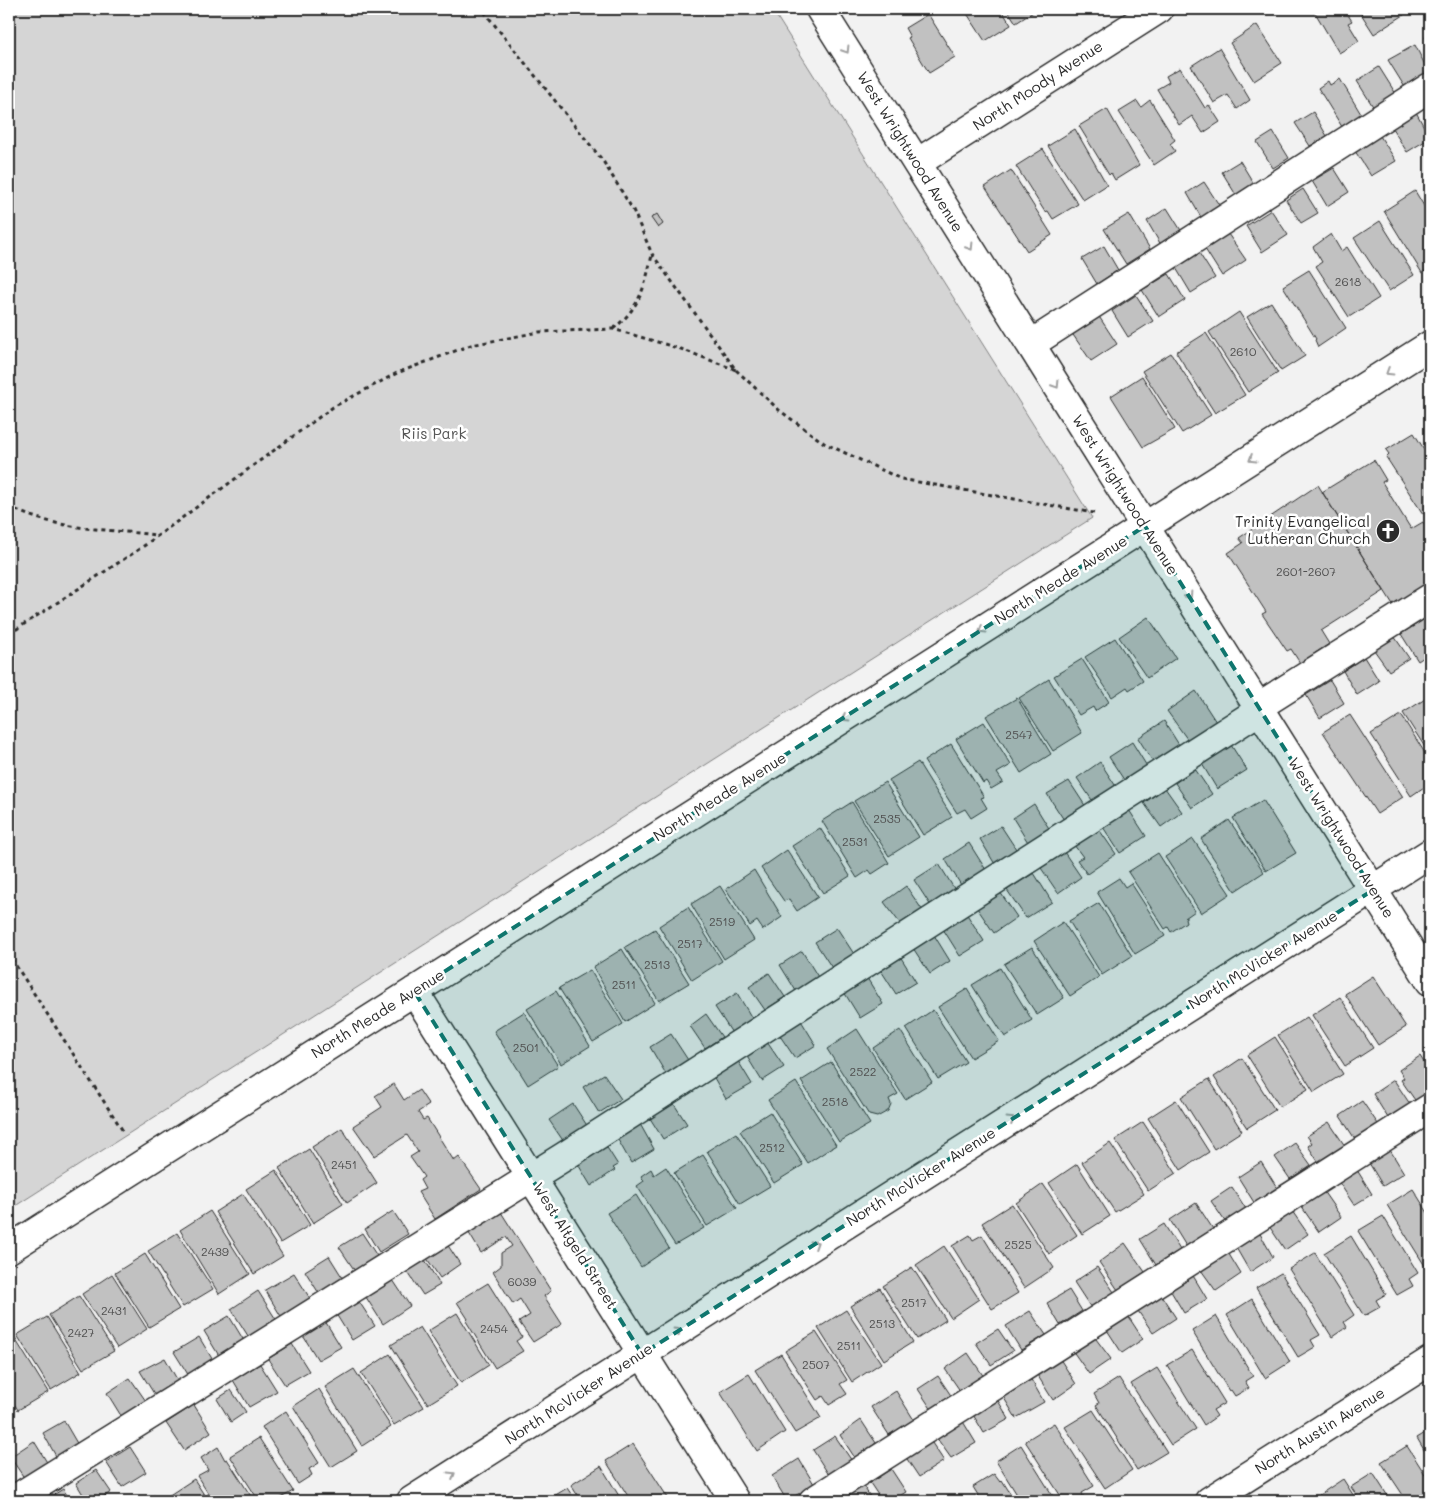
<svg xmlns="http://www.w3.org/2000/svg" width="1439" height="1510" font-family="Mali,sans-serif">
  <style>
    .green { fill: #d5d5d5; stroke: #808080 }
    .building { fill: #c1c1c1; stroke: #2b2b2b }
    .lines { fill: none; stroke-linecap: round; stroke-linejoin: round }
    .minor-casing { stroke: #2b2b2b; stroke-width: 31 }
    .path { stroke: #2b2b2b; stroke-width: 3; stroke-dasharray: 4 4; stroke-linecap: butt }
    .minor { stroke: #fff; stroke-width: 28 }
    .oneway { stroke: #a0a0a0 }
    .marked { fill: #0f766e; fill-opacity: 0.2; stroke: #0f766e; stroke-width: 4; stroke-dasharray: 10 6; stroke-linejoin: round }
    .labels { text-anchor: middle; stroke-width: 5; stroke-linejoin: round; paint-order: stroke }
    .number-label { font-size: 12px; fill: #505050 }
    .street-label { font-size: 15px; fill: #2b2b2b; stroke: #fff }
    .park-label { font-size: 15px; fill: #565656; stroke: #fff }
    .poi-label { font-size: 15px; fill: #2b2b2b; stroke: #fff; text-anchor: end }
  </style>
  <rect width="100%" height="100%" fill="#f2f2f2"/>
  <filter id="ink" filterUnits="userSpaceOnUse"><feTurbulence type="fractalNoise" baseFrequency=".02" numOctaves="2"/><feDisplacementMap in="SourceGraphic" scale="10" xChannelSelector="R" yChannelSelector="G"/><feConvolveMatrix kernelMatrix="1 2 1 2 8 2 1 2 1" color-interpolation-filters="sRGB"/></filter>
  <g filter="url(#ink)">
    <!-- green -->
    <path class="green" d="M9,9H772L1092,518L9,1210Z"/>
    <!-- building -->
    <path class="building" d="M964,9H1001L1011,25L985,41Z
      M1007,9H1038L1016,23Z
      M1313,9H1344L1352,21L1348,23L1359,41L1339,53Z
      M1358,9H1400L1404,15L1374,34Z
      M928,14L955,57L929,73L908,38L910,37L905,28Z
      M1257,25L1282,63L1254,81L1230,43Z
      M1430,34V45L1425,37Z
      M1415,45L1430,75L1406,89L1388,60Z
      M1219,48L1250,100L1237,109L1228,95L1214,103L1191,66Z
      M1379,67L1396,94L1374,108L1357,81Z
      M1180,68L1205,108L1209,105L1220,122L1203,133L1192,116L1179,125L1157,89L1169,82L1166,76Z
      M1340,79L1364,119L1344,130L1318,88L1328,81L1330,85Z
      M1150,100L1175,140L1170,144L1175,151L1154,165L1119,112L1137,101L1141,107Z
      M1107,109L1139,165L1115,180L1111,173L1109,175L1079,126Z
      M1313,112L1327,136L1310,146L1295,123Z
      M1416,112L1430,138L1407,152L1392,128Z
      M1075,129L1107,185L1083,200L1048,146Z
      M1273,132L1289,158L1273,168L1257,142Z
      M1380,136L1396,161L1371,176L1355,151Z
      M1043,149L1078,204L1053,219L1048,211L1045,212L1016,166Z
      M1240,161L1254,184L1236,195L1222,172Z
      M1334,168L1349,192L1327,206L1312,181Z
      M1011,170L1052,235L1027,251L985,187Z
      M1204,182L1221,208L1202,219L1187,193Z
      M1303,189L1318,213L1301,223L1286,200Z
      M1415,191L1430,216V268L1422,273L1384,211Z
      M1167,208L1182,232L1161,245L1147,221Z
      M1271,210L1288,235L1262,252L1246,226Z
      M657,214L663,224L658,228L651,218Z
      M1129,214L1150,249L1126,264L1104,229Z
      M1380,221L1414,275L1389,291L1354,238Z
      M1228,234L1246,260L1222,276L1205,249Z
      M1331,234L1341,251L1347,247L1379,298L1349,317L1316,266L1322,262L1313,247Z
      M1104,246L1118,270L1097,284L1082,259Z
      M1199,253L1215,278L1191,293L1176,268Z
      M1309,270L1346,328L1318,347L1315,340L1316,339L1283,286Z
      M1169,274L1185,300L1159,317L1142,290Z
      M1136,295L1153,321L1128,337L1112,311Z
      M1271,302L1305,356L1281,371L1247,317Z
      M1239,312L1278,373L1248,392L1209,332Z
      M1098,315L1117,344L1091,361L1071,332Z
      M1206,333L1245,395L1215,413L1176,352Z
      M1171,353L1211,415L1182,433L1142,371Z
      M1142,376L1175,429L1143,447L1111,396Z
      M1414,433L1430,459V509L1423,514L1386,457L1389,454L1386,450Z
      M1374,460L1386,480L1382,482L1411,529L1423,522L1430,533V583L1394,606L1322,492Z
      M1318,485L1384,591L1321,631L1329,644L1300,663L1291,649L1287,651L1262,614L1266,612L1228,553L1243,543L1239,538Z
      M1148,617L1176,658L1147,678L1119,637Z
      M1428,617L1430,621V653L1418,661L1401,634Z
      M1394,636L1409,658L1389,671L1374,650Z
      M1115,638L1143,681L1129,690L1127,687L1112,697L1085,657Z
      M1364,657L1379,681L1357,695L1343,671Z
      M1082,659L1109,702L1095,711L1093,707L1079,715L1054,676Z
      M1049,679L1082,733L1053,751L1019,698Z
      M1330,680L1344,703L1320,718L1306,695Z
      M1196,691L1218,725L1190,743L1167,711Z
      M1430,696V755L1403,713Z
      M1017,698L1051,754L1021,773L986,716Z
      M1350,715L1403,797L1377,814L1323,732Z
      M1401,715L1430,761V783L1411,796L1371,734Z
      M1164,721L1181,748L1155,765L1138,738Z
      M984,722L1011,765L997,773L1003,782L991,789L986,781L983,783L956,739Z
      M1132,742L1148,768L1126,783L1109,757Z
      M951,744L984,797L981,798L987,808L971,818L965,809L957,813L924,761Z
      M1231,745L1247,770L1217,789L1202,764Z
      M918,762L952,817L923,835L889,780Z
      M1100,762L1117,788L1094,803L1077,778Z
      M1195,769L1212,794L1192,808L1175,783Z
      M1069,781L1086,807L1064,820L1047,794Z
      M885,782L919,837L889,856L854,801Z
      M1165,788L1182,812L1161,827L1144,803Z
      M1263,800L1296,853L1266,871L1233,818Z
      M852,802L889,863L872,874L869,870L857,878L822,821Z
      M1034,804L1050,830L1029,844L1013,818Z
      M1129,810L1146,836L1120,853L1103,827Z
      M1229,820L1264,872L1235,891L1201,839Z
      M1001,826L1018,852L996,866L980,839Z
      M820,828L850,876L823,893L792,846Z
      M1098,828L1116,854L1087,874L1077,860L1083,857L1074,845Z
      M1193,839L1230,894L1201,913L1165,857Z
      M969,843L986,870L961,885L945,859Z
      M787,850L818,897L797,911L789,899L784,901L761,868Z
      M1064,852L1081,877L1058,893L1041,868Z
      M1158,853L1195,911L1185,918L1186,922L1171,932L1168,927L1165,929L1128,872Z
      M939,864L955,890L931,906L914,880Z
      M754,870L782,917L763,930L757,921L750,926L726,889Z
      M1034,873L1052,902L1026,918L1007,890Z
      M1119,878L1125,887L1131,883L1165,936L1135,954L1097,892Z
      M720,886L754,940L724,959L691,904Z
      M906,886L923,911L902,926L884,902Z
      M1000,892L1017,917L994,933L977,908Z
      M1099,903L1132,956L1102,975L1069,921Z
      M688,907L722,961L692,980L659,926Z
      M966,913L984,941L960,956L943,929Z
      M1063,922L1099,977L1070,996L1034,941Z
      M837,928L854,954L832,968L815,942Z
      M655,929L689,983L659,1001L625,947Z
      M934,935L950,961L930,974L913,948Z
      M1032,947L1064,998L1037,1015L1004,964Z
      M622,949L655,1003L625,1022L593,967Z
      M802,951L818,977L796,991L780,965Z
      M900,956L916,982L896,994L880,969Z
      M1000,968L1032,1020L1005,1037L972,985Z
      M590,970L623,1024L593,1042L559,988Z
      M769,973L785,997L765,1010L749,987Z
      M1373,976L1406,1027L1378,1045L1345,994Z
      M867,978L883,1004L860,1018L844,992Z
      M967,989L999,1041L971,1058L938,1007Z
      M556,991L590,1046L561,1064L527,1009Z
      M737,993L753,1020L732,1033L715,1007Z
      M1340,997L1373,1048L1345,1066L1312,1015Z
      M933,1010L966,1062L938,1079L906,1028Z
      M524,1012L558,1066L528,1085L494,1031Z
      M706,1014L722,1037L705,1048L690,1026Z
      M1307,1017L1343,1074L1314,1092L1278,1035Z
      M800,1019L816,1045L795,1058L778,1033Z
      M857,1029L898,1094L889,1099L891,1104L888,1111L877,1117L869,1115L827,1049Z
      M900,1030L932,1082L905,1099L873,1048Z
      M671,1034L688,1060L666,1074L650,1047Z
      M1275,1037L1308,1089L1280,1107L1247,1055Z
      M767,1042L784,1067L762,1081L746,1055Z
      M1420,1056L1430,1072V1094L1417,1103L1401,1080L1404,1078L1399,1070Z
      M1242,1058L1275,1110L1247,1128L1214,1077Z
      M738,1061L752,1084L726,1099L713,1076Z
      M831,1062L870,1124L839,1142L801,1081Z
      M604,1074L621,1099L599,1113L583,1087Z
      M1209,1079L1242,1131L1214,1149L1181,1097Z
      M1394,1080L1410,1104L1388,1118L1373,1094Z
      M796,1082L836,1145L808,1163L768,1100Z
      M394,1084L404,1100L419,1090L429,1105L418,1112L423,1120L427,1118L454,1161L459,1157L481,1189L435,1219L418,1192L425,1189L420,1180L424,1177L410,1157L418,1152L407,1135L374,1156L353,1126L382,1107L375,1096Z
      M1176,1100L1209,1152L1181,1170L1148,1118Z
      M672,1101L687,1124L663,1139L648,1115Z
      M1362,1101L1378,1124L1355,1139L1340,1116Z
      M573,1104L588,1127L564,1142L549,1120Z
      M770,1112L803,1165L774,1183L740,1131Z
      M1143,1122L1176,1173L1148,1191L1115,1140Z
      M1329,1122L1345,1146L1319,1163L1308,1146L1312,1143L1307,1136Z
      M640,1124L654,1149L631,1163L617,1138Z
      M342,1128L377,1183L347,1203L312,1147Z
      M736,1133L770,1186L740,1204L707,1151Z
      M1110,1143L1144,1194L1115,1212L1082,1162Z
      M1295,1143L1311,1165L1290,1179L1275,1157Z
      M606,1146L618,1165L613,1168L615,1170L591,1186L576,1161Z
      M309,1149L343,1204L313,1223L279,1168Z
      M1390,1150L1404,1173L1383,1186L1369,1163Z
      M703,1155L737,1208L707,1226L674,1173Z
      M1261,1162L1278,1189L1255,1204L1238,1177Z
      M1077,1164L1110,1216L1082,1234L1049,1183Z
      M666,1167L704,1228L675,1245L637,1186L644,1181L641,1176L651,1169L654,1175Z
      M276,1170L310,1225L280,1243L246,1189Z
      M1357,1170L1372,1194L1354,1205L1338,1181Z
      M1043,1184L1077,1235L1049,1254L1016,1203Z
      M1232,1187L1246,1209L1226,1223L1211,1201Z
      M1413,1189L1430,1216V1274L1387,1205Z
      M1323,1191L1341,1217L1319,1232L1301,1206Z
      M243,1194L283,1256L254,1274L215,1212Z
      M636,1195L669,1248L641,1267L607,1213Z
      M1196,1203L1213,1229L1186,1246L1170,1220Z
      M1012,1204L1054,1268L1024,1288L982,1223Z
      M499,1209L551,1291L544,1296L562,1324L533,1342L519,1322L530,1315L520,1299L513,1304L493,1272L501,1266V1253L512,1246L506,1237L481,1253L467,1230Z
      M210,1211L250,1274L219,1294L180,1230Z
      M393,1211L408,1234L379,1252L365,1229Z
      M1292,1211L1308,1234L1285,1250L1269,1226Z
      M1383,1216L1418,1273L1409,1279L1413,1286L1397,1295L1358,1231Z
      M1164,1224L1180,1250L1156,1265L1140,1239Z
      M1259,1232L1273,1257L1250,1272L1235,1246Z
      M177,1233L213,1289L183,1307L148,1251Z
      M362,1233L377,1256L355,1271L339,1247Z
      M970,1235L973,1240L982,1235L1018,1293L992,1309L952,1246Z
      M1351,1236L1386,1294L1376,1300L1380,1307L1364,1316L1324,1253Z
      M1125,1243L1145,1272L1118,1290L1099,1262Z
      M447,1244L460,1264L440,1278L426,1257Z
      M944,1246L979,1299L951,1318L916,1265Z
      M1227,1251L1241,1274L1216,1291L1201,1270Z
      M1315,1253L1354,1315L1344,1322L1347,1327L1332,1337L1289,1269Z
      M145,1254L179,1309L149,1327L115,1273Z
      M329,1256L344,1280L320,1295L305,1271Z
      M425,1260L440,1285L423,1295L407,1271Z
      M912,1267L946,1320L917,1339L883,1286Z
      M1097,1267L1114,1292L1091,1308L1074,1282Z
      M294,1273L311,1300L282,1318L265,1290Z
      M1281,1273L1320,1335L1311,1340L1315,1347L1298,1357L1256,1288Z
      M112,1274L147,1329L117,1348L82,1294Z
      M1192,1274L1207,1299L1184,1313L1169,1288Z
      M391,1277L410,1306L383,1324L364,1294Z
      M488,1283L522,1337L516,1341L523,1351L495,1368L466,1321L468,1319L457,1302Z
      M880,1288L913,1342L884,1360L850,1306Z
      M1069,1290L1082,1311L1060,1325L1047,1303Z
      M258,1291L277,1321L250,1339L231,1309Z
      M1161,1295L1176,1318L1153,1333L1138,1311Z
      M79,1296L114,1351L83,1369L49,1315Z
      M1252,1299L1290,1362L1265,1378L1227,1315Z
      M358,1300L375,1326L352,1340L336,1314Z
      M846,1310L881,1363L852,1382L818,1328Z
      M1030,1311L1046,1335L1021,1350L1006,1326Z
      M457,1313L489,1365L461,1383L428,1331Z
      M229,1316L246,1344L221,1359L204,1331Z
      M1128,1316L1143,1339L1122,1353L1107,1330Z
      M1216,1316L1253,1376L1245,1381L1249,1388L1235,1396L1231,1390L1229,1391L1192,1331Z
      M47,1317L81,1372L51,1390L17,1335Z
      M325,1321L341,1347L318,1360L302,1334Z
      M420,1327L457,1386L428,1404L391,1345Z
      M998,1329L1013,1351L991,1365L976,1343Z
      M816,1332L847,1380L840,1384L847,1394L829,1405L823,1396L817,1400L785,1351Z
      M1093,1335L1111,1359L1089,1374L1072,1350Z
      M14,1337L48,1392L18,1410L9,1396V1340Z
      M199,1337L214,1362L189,1376L174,1352Z
      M292,1344L309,1371L285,1385L268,1359Z
      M1192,1350L1225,1403L1213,1410L1217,1416L1204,1425L1167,1365Z
      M968,1353L984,1377L961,1392L945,1369Z
      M390,1354L424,1407L394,1425L361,1373Z
      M781,1354L821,1418L795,1433L755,1370Z
      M165,1358L179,1383L156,1397L140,1371Z
      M1060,1359L1076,1384L1053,1400L1036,1373Z
      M260,1364L277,1391L249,1407L233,1380Z
      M1157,1368L1196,1429L1171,1445L1131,1384Z
      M354,1369L391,1427L362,1446L325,1387Z
      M749,1374L785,1432L757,1451L720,1392Z
      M938,1376L952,1397L932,1410L918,1389Z
      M1029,1376L1044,1402L1016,1418L1001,1393Z
      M130,1378L148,1404L123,1419L107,1393Z
      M1119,1378L1167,1452L1137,1470L1096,1405L1099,1403L1094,1394Z
      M319,1389L357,1451L331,1467L293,1406Z
      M231,1390L246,1412L231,1422L217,1399Z
      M896,1391L914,1420L889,1435L871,1407Z
      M997,1399L1009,1419L984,1433L972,1413Z
      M9,1403L15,1414L9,1418Z
      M194,1405L211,1432L184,1450L166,1423Z
      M1093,1410L1132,1470L1105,1488L1065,1427Z
      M286,1411L319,1463L309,1469L312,1475L298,1484L262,1427Z
      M861,1420L876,1443L855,1458L840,1435Z
      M962,1420L976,1443L951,1458L936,1437Z
      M64,1421L78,1445L57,1458L43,1433Z
      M1054,1423L1094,1486L1082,1493L1085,1501H1064L1025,1441Z
      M1430,1430V1460L1417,1438Z
      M835,1436L852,1461L829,1475L813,1450Z
      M259,1438L293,1491L276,1501H259L230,1456Z
      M930,1440L944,1461L919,1477L905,1456Z
      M34,1441L48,1464L25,1479L10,1457Z
      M633,1444L670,1501H631L606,1461Z
      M1021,1445L1056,1501H1021L996,1461Z
      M1407,1446L1430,1482V1501H1407L1381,1462Z
      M130,1447L146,1472L122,1487L106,1462Z
      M218,1447L225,1460L227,1459L254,1501H213L197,1476L208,1470L201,1458Z
      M799,1459L814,1484L787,1501L772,1476Z
      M601,1466L622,1501H581L571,1485Z
      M891,1469L906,1492L891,1501H882L870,1483Z
      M96,1470L111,1492L97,1501H87L76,1483Z
      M1373,1473L1391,1501H1360L1351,1487Z
      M994,1474L1000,1482L1002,1480L1015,1501H974L972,1499L978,1495L973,1487Z
      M194,1479L208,1501H167L165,1498Z
      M1343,1479L1357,1501H1323L1319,1495Z
      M862,1484L873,1501H839L837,1499Z
      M567,1488L576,1501H546Z
      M63,1489L71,1501H44Z
      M154,1495L162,1501H145Z"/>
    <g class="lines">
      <!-- minor casing -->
      <g class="minor-casing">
        <path id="minor" d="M820,9L1430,981
          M917,163L1159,9
          M1031,344L1430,87
          M1258,707L1430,598
          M414,991L735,1501
          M9,1249L1430,345
          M12,1501L565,1156L1260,710
          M411,1501L1430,853
          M813,1501L1430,1108
          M1209,1501L1430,1361"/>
      </g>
      <!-- path -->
      <path class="path" d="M613,329C640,308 645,286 652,255
        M736,370L779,410L824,443L901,479L1094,513
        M9,506C51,530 108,529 156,535
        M9,634L141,548L333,407L397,373L471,345L539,332L613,329L681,349L736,370L652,254L633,210L603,161L482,9
        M9,943L11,958L123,1131"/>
      <!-- minor -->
      <use href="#minor" class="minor"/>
    </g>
    <!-- one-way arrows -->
    <defs><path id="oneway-chevron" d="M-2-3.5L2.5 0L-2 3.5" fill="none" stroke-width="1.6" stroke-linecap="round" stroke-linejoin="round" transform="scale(1.25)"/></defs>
    <g class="oneway">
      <use href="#oneway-chevron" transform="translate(846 50) rotate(58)"/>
      <use href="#oneway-chevron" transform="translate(970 247) rotate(58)"/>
      <use href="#oneway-chevron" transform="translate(1389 372) rotate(148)"/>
      <use href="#oneway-chevron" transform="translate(1056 385) rotate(58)"/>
      <use href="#oneway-chevron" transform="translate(1252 459) rotate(148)"/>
      <use href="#oneway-chevron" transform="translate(1189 596) rotate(58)"/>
      <use href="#oneway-chevron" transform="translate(982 630) rotate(148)"/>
      <use href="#oneway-chevron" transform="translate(845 718) rotate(148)"/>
      <use href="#oneway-chevron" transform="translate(1011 1120) rotate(-32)"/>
      <use href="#oneway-chevron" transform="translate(815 1244) rotate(-32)"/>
      <use href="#oneway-chevron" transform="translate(678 1331) rotate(-32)"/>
      <use href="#oneway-chevron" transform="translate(452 1475) rotate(-32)"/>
    </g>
  </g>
  <!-- marked area -->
  <path class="marked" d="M1145,526L1373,890L642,1354L414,991Z"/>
  <!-- icons -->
  <defs>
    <g id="church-disc" transform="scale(1.25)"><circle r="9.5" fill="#2b2b2b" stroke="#fff"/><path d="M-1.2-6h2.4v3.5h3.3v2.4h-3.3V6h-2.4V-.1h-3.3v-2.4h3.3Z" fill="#fff"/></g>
  </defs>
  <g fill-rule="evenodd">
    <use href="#church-disc" x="1388" y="531"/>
  </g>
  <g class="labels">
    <!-- number labels -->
    <g class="number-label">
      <text x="1348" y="286">2618</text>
      <text x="1243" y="356">2610</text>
      <text x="1306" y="576">2601-2607</text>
      <text x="1019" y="739">2547</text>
      <text x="887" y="823">2535</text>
      <text x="855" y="846">2531</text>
      <text x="722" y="926">2519</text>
      <text x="690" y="948">2517</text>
      <text x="657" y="969">2513</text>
      <text x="624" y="989">2511</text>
      <text x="526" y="1052">2501</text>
      <text x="863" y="1076">2522</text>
      <text x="835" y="1106">2518</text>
      <text x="772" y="1152">2512</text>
      <text x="344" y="1169">2451</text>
      <text x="1018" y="1249">2525</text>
      <text x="215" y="1256">2439</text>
      <text x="522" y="1286">6039</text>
      <text x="914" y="1307">2517</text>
      <text x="114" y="1315">2431</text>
      <text x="882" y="1328">2513</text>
      <text x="494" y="1333">2454</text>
      <text x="81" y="1337">2427</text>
      <text x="849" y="1350">2511</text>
      <text x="816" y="1369">2507</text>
    </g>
    <!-- street labels -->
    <g class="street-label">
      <text transform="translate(1038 86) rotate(-33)" y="5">North Moody Avenue</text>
      <text transform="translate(910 152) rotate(58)" y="5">West Wrightwood Avenue</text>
      <text transform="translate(1125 495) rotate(58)" y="5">West Wrightwood Avenue</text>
      <text transform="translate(1061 580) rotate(-32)" y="5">North Meade Avenue</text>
      <text transform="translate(720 797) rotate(-32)" y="5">North Meade Avenue</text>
      <text transform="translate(1341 838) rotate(58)" y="5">West Wrightwood Avenue</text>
      <text transform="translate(1263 960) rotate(-32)" y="5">North McVicker Avenue</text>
      <text transform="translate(378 1014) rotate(-32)" y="5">North Meade Avenue</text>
      <text transform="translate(921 1177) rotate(-32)" y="5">North McVicker Avenue</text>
      <text transform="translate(575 1246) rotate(58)" y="5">West Altgeld Street</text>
      <text transform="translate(579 1394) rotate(-33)" y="5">North McVicker Avenue</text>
      <text transform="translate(1320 1431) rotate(-32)" y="5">North Austin Avenue</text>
    </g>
    <!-- park labels -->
    <g class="park-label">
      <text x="434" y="439">Riis Park</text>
    </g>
    <!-- poi labels -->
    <g class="poi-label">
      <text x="1370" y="527">Trinity Evangelical<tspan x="1370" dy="17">Lutheran Church</tspan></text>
    </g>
  </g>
  <!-- margin -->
  <rect width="1439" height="1510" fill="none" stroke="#fff" stroke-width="30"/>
  <rect x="15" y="15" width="1409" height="1480" fill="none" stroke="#2b2b2b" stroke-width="2" filter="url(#ink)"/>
</svg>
